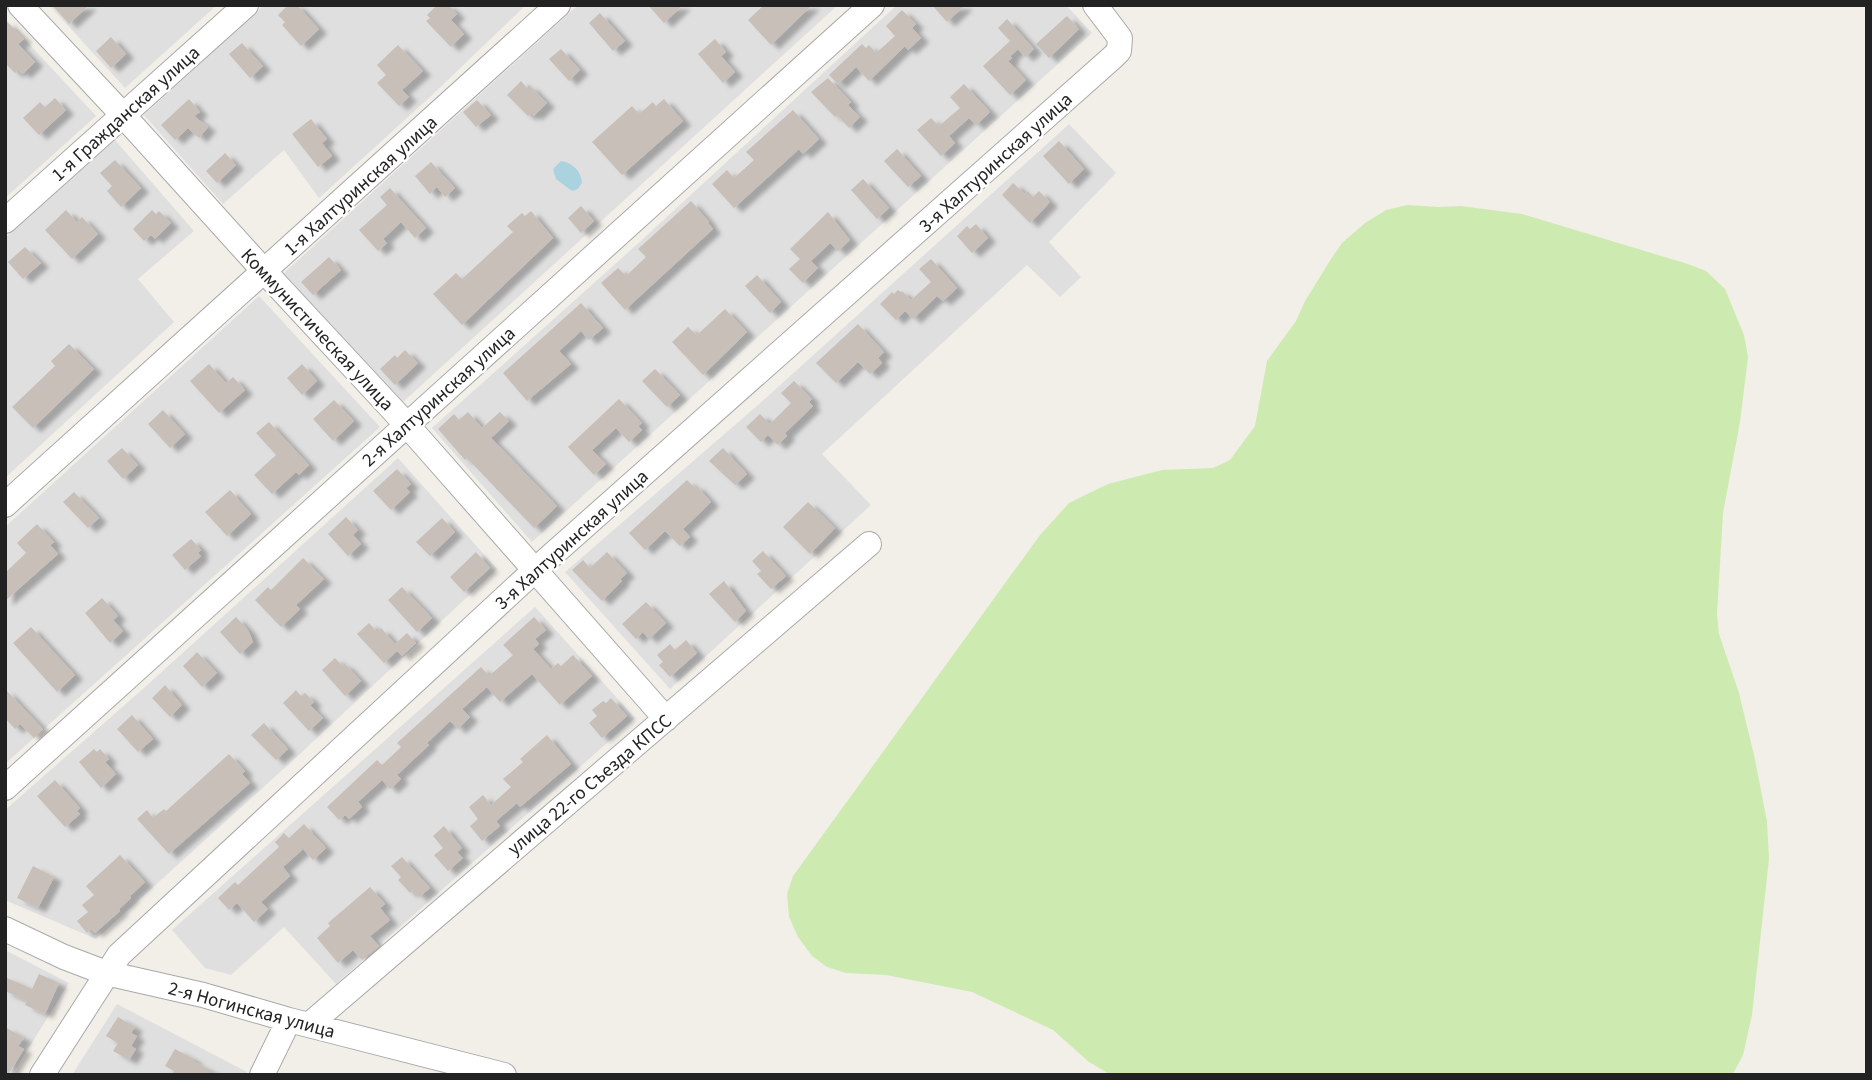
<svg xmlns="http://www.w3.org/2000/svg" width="1872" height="1080" font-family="'Source Sans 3',sans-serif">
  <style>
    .residential { fill: #e0dfdf }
    .grass { fill: #cdebb0 }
    .water { fill: #aad3df }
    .building { fill: #c7bfb8; filter: url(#shadow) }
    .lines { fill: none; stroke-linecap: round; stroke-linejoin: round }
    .minor-casing { stroke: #a9a9a9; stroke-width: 26 }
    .minor { stroke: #fff; stroke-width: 24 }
    .labels { text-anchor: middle; stroke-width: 5; stroke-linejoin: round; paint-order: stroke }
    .street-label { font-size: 19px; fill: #222; stroke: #fff }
  </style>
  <defs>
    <filter id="shadow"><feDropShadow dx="8" dy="4.5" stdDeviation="2" flood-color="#0004"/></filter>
  </defs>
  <rect width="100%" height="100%" fill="#f2efe9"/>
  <!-- residential -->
  <path class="residential" d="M49,5H217L125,88Z
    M264,5H526L430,97L319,198L284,150L223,204L144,115Z
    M578,5H838L403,402L284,273Z
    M897,5H1066L1092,33L532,542L432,428L633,248Z
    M5,18L96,116L5,198Z
    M1069,124L1116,173L1049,242L1081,277L1060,297L1027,265L822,454L871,505L670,689L565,572L758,405Z
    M115,140L194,231L138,279L174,322L5,478V238Z
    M259,296L380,427L5,764V527Z
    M398,458L497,569L301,753L96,939L5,900V810L144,688Z
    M535,607L635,718L336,984L284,927L231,975L205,968L172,930Z
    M5,950L69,983L12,1075H5Z
    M117,1004L247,1072L245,1075H72Z"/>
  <!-- grass -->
  <path class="grass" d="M1407,205L1439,207L1461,206L1522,214L1688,264L1706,271L1725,289L1744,335L1748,357L1740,422L1723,513L1717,614L1719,634L1739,693L1754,755L1767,821L1769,859L1752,1015L1743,1055L1734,1072L1732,1075H1111L1089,1062L1053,1030L972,992L886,975L846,973L827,967L812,956L798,937L789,917L787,894L793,876L1040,535L1069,503L1108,484L1162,470L1213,468L1230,460L1255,426L1267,361L1296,321L1305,301L1331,259L1342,243L1365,223L1386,210Z"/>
  <!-- water -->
  <path class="water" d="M561,161C573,163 581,171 582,183L578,189L572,191L556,179L553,169Z"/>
  <!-- building -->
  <path class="building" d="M52,5H89L69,24Z
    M288,5H297L319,29L301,46L282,25L285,22L278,15Z
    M437,5H448L457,14L451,20L464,34L451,47L426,21L430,18L427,15Z
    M648,5H683L664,23Z
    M764,5H812L771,45L748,20Z
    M932,5H965L947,22Z
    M902,10L916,24L912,28L921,38L908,50L905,46L869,81L856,67L838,84L829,75L862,44L866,48L869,45L876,53L895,36L886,26Z
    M600,13L625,41L613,51L589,23Z
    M1067,16L1079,29L1049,58L1036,44Z
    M1007,19L1034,49L1025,57L1018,49L1010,56L1012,58L1008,61L1026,80L1010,95L983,66L1010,41L998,28Z
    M5,20L24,39L18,44L35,62L23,74L18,70L15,73L5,63Z
    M111,37L126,54L111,68L96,51Z
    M715,39L726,52L721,56L735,72L723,83L698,54Z
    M242,43L263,66L250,78L229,54Z
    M398,45L423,71L402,90L409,97L399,106L377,83L386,75L377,65Z
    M561,49L580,70L569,81L549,59Z
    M828,78L851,102L848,105L860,117L849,128L837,115L835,117L811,92Z
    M521,81L527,88L529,85L547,103L534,116L531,113L528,116L507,95Z
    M964,84L990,112L976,125L969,118L949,136L955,143L941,156L917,130L931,118L939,126L960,108L950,97Z
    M55,98L66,110L39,135L23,118L40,102L45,107Z
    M189,99L200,112L194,116L208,127L199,138L188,128L175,140L161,125Z
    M664,99L683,121L622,175L592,142L632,106L639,114L653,102L656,106Z
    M477,100L491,115L476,127L463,112Z
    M793,110L819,139L803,154L799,149L734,208L712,184L727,170L734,178L754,160L746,152Z
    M311,119L327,139L322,143L332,156L318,167L292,134Z
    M1059,141L1084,169L1069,184L1043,156Z
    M897,149L921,176L908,187L884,161Z
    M225,153L236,165L217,183L206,171Z
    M115,160L141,188L121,207L107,191L112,186L100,173Z
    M431,162L455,188L445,197L437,187L430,194L415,176Z
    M863,179L889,208L877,219L851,190Z
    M1013,183L1025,194L1028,191L1033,197L1039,191L1050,202L1030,223L1002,195Z
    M390,188L426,228L415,238L401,222L383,239L387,243L378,251L359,230L387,205L380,197Z
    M691,201L709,222L708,223L713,229L625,310L601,283L618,268L626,276L646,257L638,249Z
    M581,206L594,221L581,233L568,218Z
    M66,210L77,222L82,217L98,234L72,259L45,230Z
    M152,210L156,214L159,211L171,223L155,239L151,235L144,241L133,229Z
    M531,211L553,238L462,325L433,294L456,273L462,279L513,232L507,226L522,213L525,216Z
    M828,212L850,240L838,251L830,243L811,261L818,268L803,283L789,269L800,259L790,249Z
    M976,224L988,238L972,253L957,236L967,226L970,229Z
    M25,247L41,263L23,279L8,262Z
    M329,257L341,270L313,295L301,282Z
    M931,259L957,288L943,301L937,296L913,319L905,311L896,320L880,304L892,292L894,294L898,290L901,292L902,291L911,300L931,282L919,269Z
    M757,275L781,302L770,313L745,286Z
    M581,303L603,328L589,340L581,331L559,351L571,364L527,401L503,373Z
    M725,309L747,332L703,375L672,342L688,327L697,335Z
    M858,324L884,352L878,358L882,363L870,374L858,362L836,383L816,363Z
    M69,344L94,369L33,428L12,407L55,366L51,361Z
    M405,350L418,363L395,385L380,369L395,355L397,358Z
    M209,364L226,383L233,377L245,390L219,413L190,381Z
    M302,364L317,381L302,395L287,378Z
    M655,369L680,395L667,407L642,381Z
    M794,381L812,399L809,402L813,406L785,433L787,436L778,445L768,435L761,442L746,427L760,414L770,424L791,403L781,393Z
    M619,399L642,423L638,426L642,430L629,442L616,428L592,450L606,464L594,475L568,447Z
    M334,400L354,421L333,441L313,419Z
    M163,410L185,434L170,448L148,424Z
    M468,412L482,428L500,412L509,421L491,438L557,506L534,528L467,458L465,460L438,429L454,414L459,420Z
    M269,422L309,465L299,475L296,472L272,494L254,475L276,455L256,433Z
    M122,448L138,465L123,479L107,461Z
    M723,448L747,474L735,485L709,461Z
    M397,469L411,484L406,488L410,492L391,510L373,491Z
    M687,480L694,487L696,485L711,502L683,529L690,537L680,546L665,531L645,550L629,533Z
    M230,490L251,514L227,536L205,512Z
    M74,492L99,518L88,528L63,502Z
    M808,502L835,528L810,554L783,527Z
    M346,517L358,530L353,535L361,544L348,556L328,534Z
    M442,518L455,532L430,556L416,542Z
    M37,524L54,542L50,545L58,554L5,601V573L26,553L17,543Z
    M191,539L201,550L198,553L201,556L185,570L172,555Z
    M763,551L786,576L771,589L757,574L761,571L752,561Z
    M476,552L490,568L464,592L450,577Z
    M607,552L627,573L620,579L622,581L602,601L572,570L583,560L590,568Z
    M303,558L324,579L296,605L300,609L281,627L255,600L268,587L271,590Z
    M724,581L746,611L735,622L709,594Z
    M402,587L432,618L417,632L388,600Z
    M102,598L118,616L113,620L123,631L110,643L85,613Z
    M646,602L666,623L649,639L643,632L636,639L622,624Z
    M236,617L248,630L253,642L240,654L220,632Z
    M534,617L546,630L535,639L539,644L533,649L551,669L558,663L561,666L573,655L592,676L560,705L532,674L500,702L487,687L462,709L470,717L458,729L450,721L427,743L429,745L397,775L401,779L390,789L382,780L358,802L362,807L349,819L345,815L339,820L327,807L377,760L382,765L401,747L397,743L481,667L489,676L513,655L503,645Z
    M369,623L377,632L381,628L395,644L407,633L416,643L402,656L397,651L384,663L357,634Z
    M31,627L75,675L57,692L13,643Z
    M686,640L697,653L670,677L659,665L663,662L657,655L670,644L675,650Z
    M197,652L217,673L202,687L183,666Z
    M335,658L342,665L344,663L361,681L345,696L322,670Z
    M165,685L182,705L170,717L152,698Z
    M5,689L43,729L34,738L20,724L15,729L5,718Z
    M296,690L301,696L305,693L314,702L310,705L323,718L309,731L283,703Z
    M611,698L627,716L602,738L589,723L597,716L592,710L603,701L606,703Z
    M132,715L153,739L138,752L117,729Z
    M264,723L288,749L276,760L251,735Z
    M547,735L571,764L520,807L517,803L496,821L500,826L482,841L470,826L478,819L469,807L483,795L491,805L511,787L503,779L523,762L520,759Z
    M94,749L97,752L100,749L109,759L105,762L116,774L101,788L79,762Z
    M229,754L245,771L242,774L250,783L169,854L137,819L147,810L153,818L164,809L166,811Z
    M55,780L80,808L77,811L80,814L65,827L37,796Z
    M304,824L326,848L313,860L303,849L283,867L290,876L261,902L268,909L254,922L237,903L229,910L218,898L235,882L238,885L279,847L275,842L284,833L289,838Z
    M444,826L462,848L457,852L463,858L448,871L434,855L443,848L433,836Z
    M120,855L145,882L130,896L131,898L119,909L120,911L95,933L91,929L87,933L77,921L88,912L82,905L94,895L86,886Z
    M402,857L430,888L419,897L413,890L410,893L398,880L401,877L391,866Z
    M33,866L54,877L38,908L17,898Z
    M370,887L385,904L380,908L390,920L370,936L379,946L362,960L353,950L338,963L317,938L330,926L328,923Z
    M39,974L59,983L45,1014L25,1005L27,1001L5,991V977L32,989Z
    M118,1017L135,1027L131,1033L137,1036L131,1046L136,1049L129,1060L113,1051L118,1043L106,1036Z
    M5,1027L24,1038L18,1046L24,1049L8,1075H5Z
    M175,1049L194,1059L193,1061L220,1075H172L174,1071L165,1066Z"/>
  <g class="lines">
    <!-- minor casing -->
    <g class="minor-casing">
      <path id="minor" d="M20,5L122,114L264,271L407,425L666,719
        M5,221L246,5
        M5,505L558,5
        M5,788L872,5
        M5,929L64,957L106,973L203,995L289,1020L504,1075
        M310,1024L869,544
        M42,1075L119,955L534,571L1113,57L1119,51L1120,38L1095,5
        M262,1075L289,1020"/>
    </g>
    <!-- minor -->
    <use href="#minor" class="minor"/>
  </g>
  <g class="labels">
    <!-- street labels -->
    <g class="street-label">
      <text transform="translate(125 113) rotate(-42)" y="7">1-я Гражданская улица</text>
      <text transform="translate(995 162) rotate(-42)" y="7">3-я Халтуринская улица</text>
      <text transform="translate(360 185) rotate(-42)" y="7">1-я Халтуринская улица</text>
      <text transform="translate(318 329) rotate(47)" y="7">Коммунистическая улица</text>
      <text transform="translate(438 396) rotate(-42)" y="7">2-я Халтуринская улица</text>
      <text transform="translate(571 539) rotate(-42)" y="7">3-я Халтуринская улица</text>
      <text transform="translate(589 784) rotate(-40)" y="7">улица 22-го Съезда КПСС</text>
      <text transform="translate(252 1009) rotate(15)" y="7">2-я Ногинская улица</text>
    </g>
  </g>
  <!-- border -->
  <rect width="1872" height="1080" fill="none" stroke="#222222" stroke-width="14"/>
</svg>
